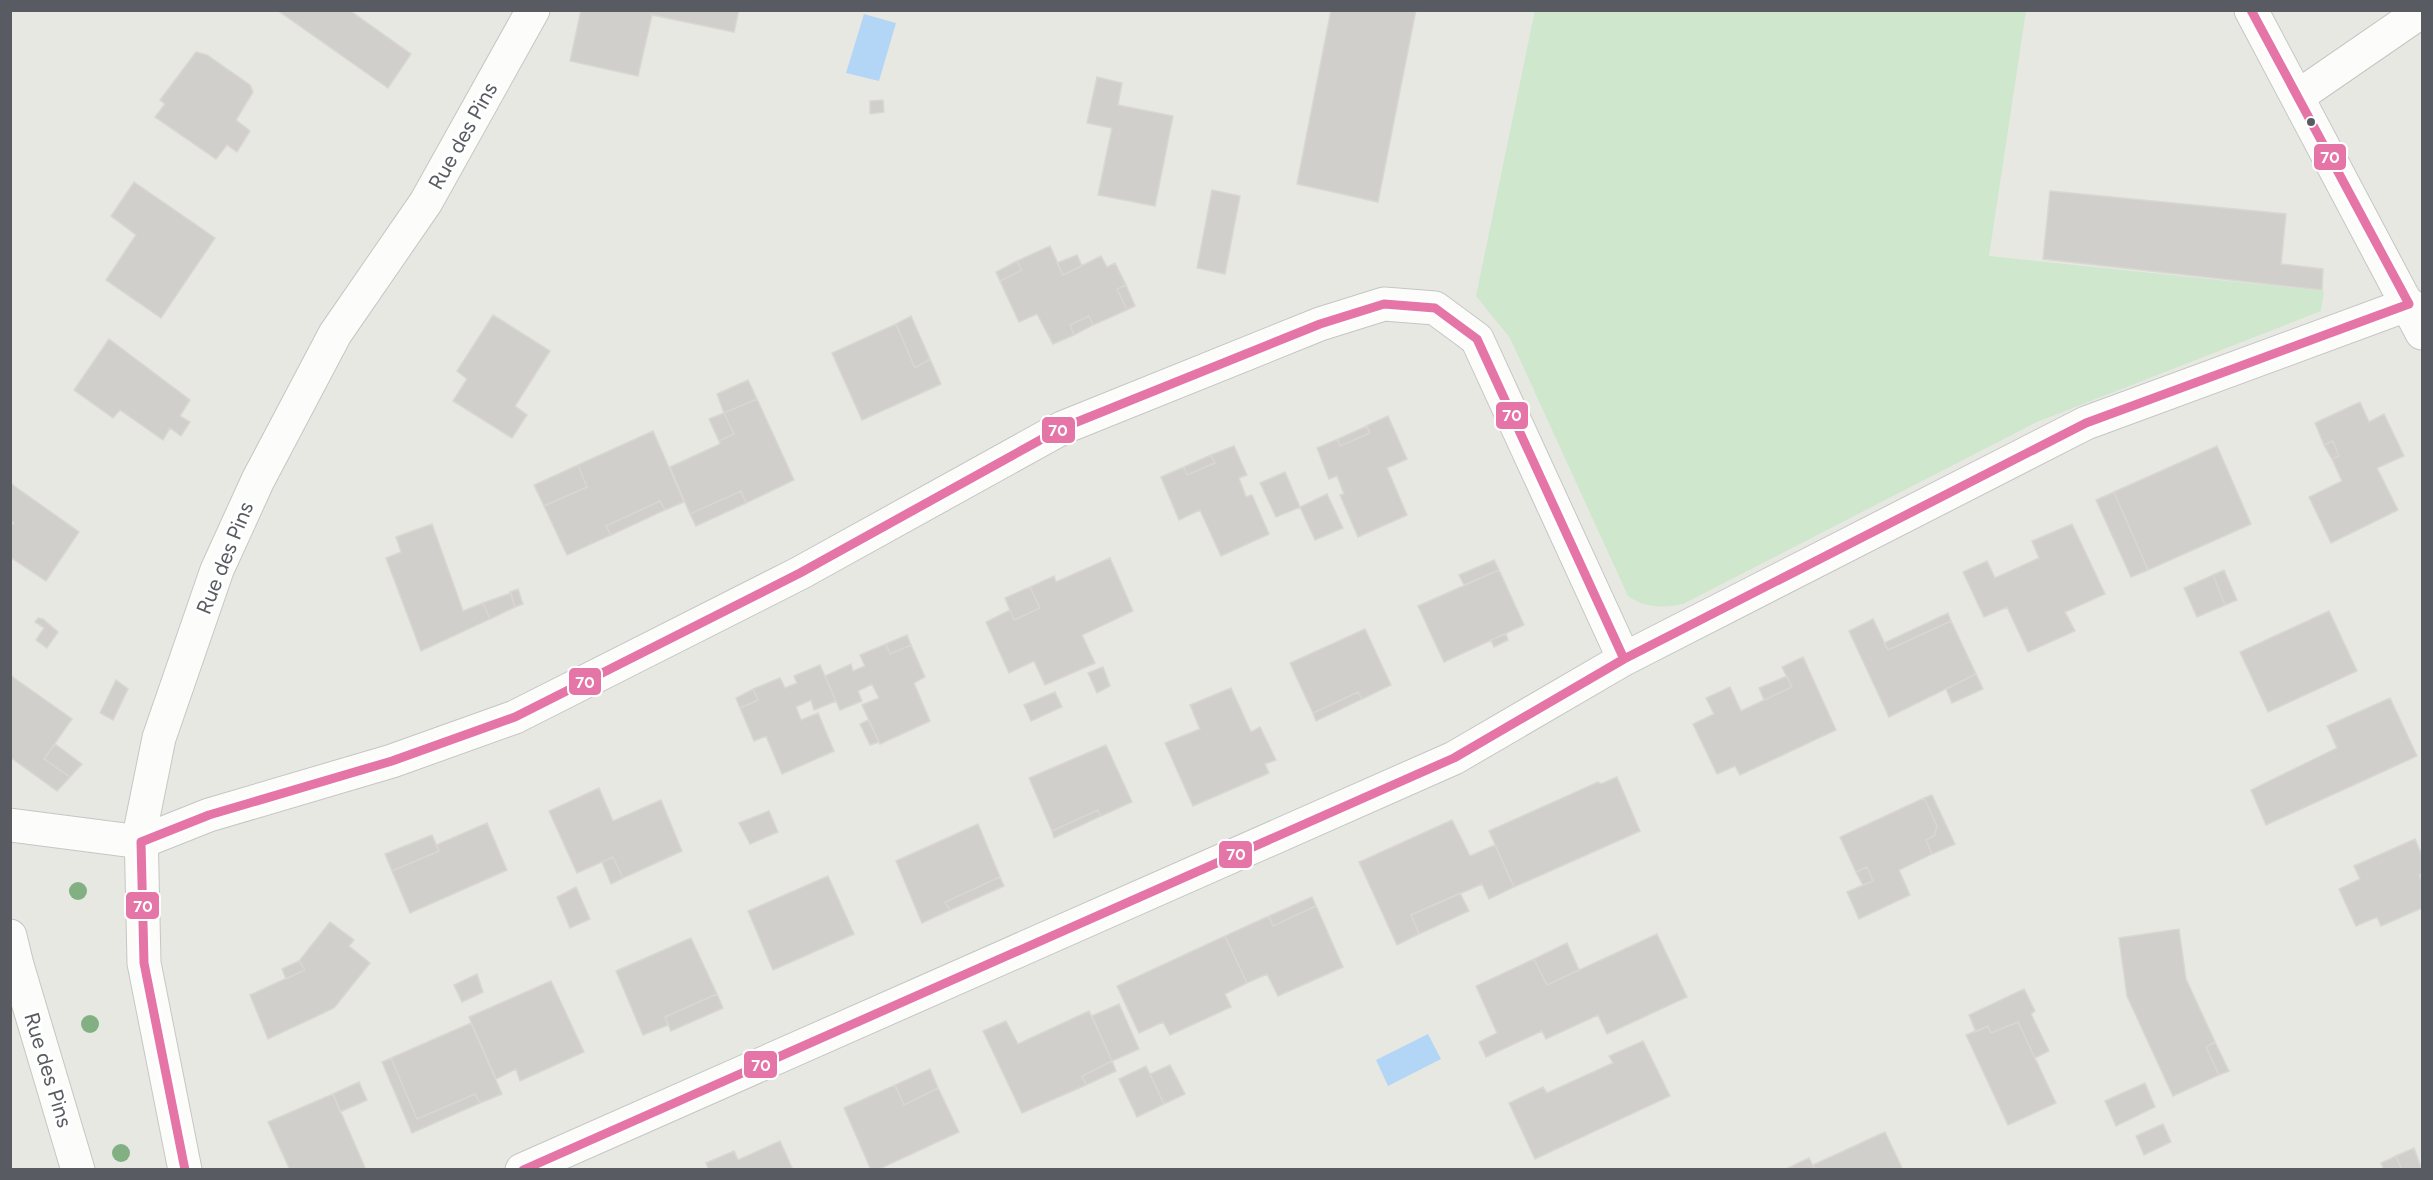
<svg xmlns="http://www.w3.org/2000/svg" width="2433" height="1180" font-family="Figtree,sans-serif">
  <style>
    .green { fill: #cee7cd }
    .water { fill: #b3d6f6 }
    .building { fill: #d0cfcc; stroke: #d8d7d1; stroke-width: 1.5 }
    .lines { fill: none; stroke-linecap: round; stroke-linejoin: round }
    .street-casing { stroke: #c5c6c4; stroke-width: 35 }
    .secondary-casing { stroke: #c5c7c6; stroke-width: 35 }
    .street { stroke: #fcfcfb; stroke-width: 33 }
    .secondary { stroke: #fcfcfb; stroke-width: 33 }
    .bus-1-casing { stroke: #fff; stroke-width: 14 }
    .bus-1 { stroke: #e675a7; stroke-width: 9 }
    .tree { fill: #82b083 }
    .bus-dot { fill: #585b61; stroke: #fff; stroke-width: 2 }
    .labels { text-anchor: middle; stroke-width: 6; stroke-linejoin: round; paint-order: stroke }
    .street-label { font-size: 21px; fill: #585b61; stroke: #fff }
    .line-badge { stroke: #fff; stroke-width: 2 }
    .badge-label { font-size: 16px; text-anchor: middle; font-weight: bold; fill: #fff }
  </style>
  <rect width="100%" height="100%" fill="#e8e8e2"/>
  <!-- green -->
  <path class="green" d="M1535,10L2026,11L1989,256L2324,291L2321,311L2037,422L1683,604C1664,608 1644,608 1628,596L1510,338L1476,296Z"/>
  <!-- water -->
  <path class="water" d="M864,14L896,23L879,81L846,73Z
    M1428,1034L1441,1059L1388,1086L1376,1060Z"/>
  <!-- building -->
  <path class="building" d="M277,10H349L411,54L388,88Z
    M581,10H739L734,32L652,15L638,76L570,61Z
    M1331,10H1416L1378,202L1297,184Z
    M196,52L207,55L250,85L253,92L236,120L250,131L237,152L227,145L216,159L155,117L165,104L160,100Z
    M1097,77L1122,83L1118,105L1173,116L1155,206L1098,195L1112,128L1087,123Z
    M883,100L884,112L870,114V101Z
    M134,182L215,238L161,318L106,280L136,235L111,216Z
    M1212,190L1240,196L1225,274L1197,268Z
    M2050,191L2286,214L2281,264L2323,269L2322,290L2043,259Z
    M1050,246L1063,275L1101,256L1107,267L1115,263L1126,285L1117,289L1127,310L1093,325L1089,316L1070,325L1074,335L1053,344L1037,314L1019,322L1000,281L1022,270L1017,261Z
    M1077,255L1082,266L1063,275L1057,263Z
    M1017,261L1022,270L1000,281L996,272Z
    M1126,285L1135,306L1127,310L1117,289Z
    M493,315L550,351L515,406L527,415L512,438L453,401L467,379L457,371Z
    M911,316L930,359L915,368L896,324Z
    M1089,316L1093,325L1074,335L1070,325Z
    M896,324L915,368L930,359L941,384L862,420L832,353Z
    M109,339L190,400L180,416L190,422L181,436L170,428L163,440L120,410L113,418L74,390Z
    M748,380L757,399L724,413L717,394Z
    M757,399L794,480L746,503L741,491L690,514L670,467L720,444L719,441L734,434L724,413Z
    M2360,402L2369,422L2384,414L2404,456L2377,468L2398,510L2331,543L2309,497L2342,481L2332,459L2339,456L2333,441L2324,445L2315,423Z
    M724,413L734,434L719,441L709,419Z
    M1388,416L1407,459L1387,468L1407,515L1358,537L1340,495L1344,494L1337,476L1329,479L1317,448L1338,439L1340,446L1370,433L1366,426Z
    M1367,426L1370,433L1340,446L1338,439Z
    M653,431L684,502L665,510L660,501L606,526L611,535L567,555L544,506L587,487L578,465Z
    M2333,441L2339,456L2332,459L2324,445Z
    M1234,446L1247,475L1239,478L1246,497L1252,495L1269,534L1221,556L1200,510L1179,520L1161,477L1184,467L1187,475L1215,463L1211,455Z
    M2217,446L2251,524L2148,570L2114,492Z
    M1211,455L1215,463L1187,475L1184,467Z
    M578,465L587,487L544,506L534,485Z
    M1285,472L1300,507L1276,517L1260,483Z
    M10,483L79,532L46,581L10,557V527L14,523L10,520Z
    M741,491L746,503L696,526L690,514Z
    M2114,492L2148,570L2131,577L2096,500Z
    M1327,494L1343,528L1315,540L1300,507Z
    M660,501L665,510L611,535L606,526Z
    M432,524L463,611L483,603L490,619L421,651L386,558L401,552L396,537Z
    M2072,524L2105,594L2065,612L2075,631L2028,652L2007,607L1984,617L1963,572L1987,561L1995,578L2039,558L2032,541Z
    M1110,558L1133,611L1082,635L1095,663L1045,685L1034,661L1009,673L986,622L1010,610L1014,620L1040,608L1030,587L1054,576L1056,582Z
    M1494,560L1499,570L1464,585L1459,575Z
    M1499,570L1524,625L1444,662L1418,606Z
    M2224,570L2237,600L2225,605L2213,575Z
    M2213,575L2225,605L2197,617L2184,588Z
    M1030,587L1040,608L1014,620L1005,598Z
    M518,589L523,604L515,607L510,592Z
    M511,593L515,607L490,619L483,603Z
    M2329,611L2357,671L2268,712L2240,652Z
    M1948,613L1951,621L1888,650L1884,643Z
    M38,618L43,619L58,632L47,648L36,640L44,628L35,622Z
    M1873,619L1888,650L1951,621L1976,674L1889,717L1849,631Z
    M1365,629L1391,685L1362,699L1358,692L1313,713L1290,663Z
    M1506,634L1508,640L1494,647L1491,640Z
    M907,635L911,645L890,654L886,644Z
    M886,644L890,654L911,645L925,677L914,683L930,721L880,744L862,705L879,698L872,684L858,691L862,701L840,710L825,676L851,664L853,671L865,666L860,655Z
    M1803,657L1836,730L1740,775L1735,766L1717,774L1693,724L1714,714L1706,698L1730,687L1741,711L1792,687L1782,667Z
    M820,665L836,701L814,710L811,700L796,707L801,720L818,713L834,751L782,774L766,736L754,741L740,708L758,700L753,689L780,678L785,688L797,683L794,676Z
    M1103,667L1110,686L1097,693L1088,673Z
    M1976,674L1983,689L1952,703L1946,689Z
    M10,675L72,719L44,759L70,777L57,791L10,757Z
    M1787,676L1792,687L1764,700L1759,688Z
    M116,680L128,689L113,720L100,713Z
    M1231,688L1251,732L1260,727L1276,760L1265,764L1269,773L1193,806L1165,743L1200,729L1190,705Z
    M753,689L758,700L740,708L736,698Z
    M1055,692L1062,707L1031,721L1024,705Z
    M1358,692L1362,699L1316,721L1313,713Z
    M2390,698L2417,756L2266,825L2251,790L2337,748L2327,726Z
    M868,720L879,742L870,745L860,724Z
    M55,744L82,764L70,777L44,759Z
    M1106,745L1132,802L1101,816L1098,810L1052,831L1029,778Z
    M1617,777L1640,831L1514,887L1489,831L1598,782L1601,784Z
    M599,788L613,821L661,800L682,851L623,878L613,857L577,873L549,811Z
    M1932,795L1955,844L1932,854L1926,840L1934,836L1937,826L1924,798Z
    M1924,798L1937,826L1934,836L1926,840L1932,854L1899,870L1910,895L1859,919L1847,892L1873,881L1867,867L1856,872L1840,837Z
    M1098,810L1101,816L1054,838L1052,831Z
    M769,811L778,832L750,844L739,823Z
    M1452,820L1470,856L1495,845L1514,887L1489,899L1482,884L1411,915L1419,934L1397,945L1359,862Z
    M487,823L507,870L410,913L392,871L439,851L436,845Z
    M978,824L1000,877L945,902L950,910L922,923L896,861Z
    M432,835L439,851L392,871L385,854Z
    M2415,839L2422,856V874L2419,875L2422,882V908L2381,926L2377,917L2356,926L2339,889L2360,879L2354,866Z
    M613,857L623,878L611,884L602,862Z
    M1867,867L1873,881L1863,885L1856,872Z
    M828,876L854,934L773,970L748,911Z
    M1000,877L1004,886L950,910L945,902Z
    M576,887L590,919L570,928L557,897Z
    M1460,893L1469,911L1419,934L1411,915Z
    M1312,897L1316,906L1273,926L1269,916Z
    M1316,906L1343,967L1278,996L1267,974L1247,983L1225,936L1269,916L1273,926Z
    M330,922L354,940L349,946L370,963L334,1008L268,1039L250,995L305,970L299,961Z
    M2179,929L2186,979L2215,1042L2206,1047L2219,1075L2173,1096L2127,996L2119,938Z
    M1657,934L1687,997L1607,1034L1598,1015L1546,1039L1542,1031L1486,1057L1479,1042L1497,1033L1476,986L1534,959L1547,985Z
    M1225,936L1247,983L1225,994L1231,1007L1170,1035L1163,1022L1139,1033L1117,986Z
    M691,938L717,994L665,1017L668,1025L643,1035L616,971Z
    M1567,943L1579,970L1547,985L1534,959Z
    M299,961L305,970L286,979L282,969Z
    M477,974L483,992L462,1002L454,985Z
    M551,981L584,1052L520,1081L516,1069L496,1079L469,1017Z
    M2024,989L2035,1011L2031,1014L2049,1051L2035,1058L2018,1022L1991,1033L1988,1026L1976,1032L1969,1015Z
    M717,994L723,1008L671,1031L665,1017Z
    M1119,1004L1139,1049L1112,1061L1092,1016Z
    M1089,1011L1112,1061L1082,1076L1086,1085L1022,1113L983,1031L1006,1021L1018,1044Z
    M2018,1022L2056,1103L2008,1125L1966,1035L1988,1026L1991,1033Z
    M471,1023L502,1094L480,1103L475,1094L417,1119L391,1058Z
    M1643,1041L1670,1096L1535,1159L1509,1103L1543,1087L1547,1093L1613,1063L1609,1056Z
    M2215,1042L2229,1071L2219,1075L2206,1047Z
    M391,1058L417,1119L475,1094L480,1103L412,1133L382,1062Z
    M1112,1061L1116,1071L1086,1085L1082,1076Z
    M1170,1065L1185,1094L1164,1104L1150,1074Z
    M1146,1066L1164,1104L1137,1117L1119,1079Z
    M930,1069L938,1088L904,1105L895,1085Z
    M359,1082L367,1100L340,1112L333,1094Z
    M2145,1083L2155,1107L2116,1126L2105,1101Z
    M895,1085L904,1105L938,1088L959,1132L877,1170H871L844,1108Z
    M333,1094L366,1170H290L268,1122Z
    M2163,1124L2171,1142L2144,1155L2136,1136Z
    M1885,1132L1903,1170H1815L1813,1165Z
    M780,1141L793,1170H709L706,1163L734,1151L738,1160Z
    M2414,1148L2422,1170H2402L2396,1156Z
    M2396,1156L2402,1170H2384L2381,1163Z
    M1809,1158L1815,1170H1784Z"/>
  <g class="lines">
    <!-- street casing -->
    <g class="street-casing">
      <path id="street" d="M2251,10L2422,333
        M2297,97L2422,11
        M10,825L141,842L209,815L392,761L515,717L800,573L1062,428L1320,324L1384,304L1435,308L1477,339L1624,659
        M10,936L17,965L78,1170
        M522,1170L1454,758L1624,659L2086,423L2409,304"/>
    </g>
    <!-- secondary casing -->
    <g class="secondary-casing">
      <path id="secondary" d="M185,1170L144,963L141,827L159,738L217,570L258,480L335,334L426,202L533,10"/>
    </g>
    <!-- street -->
    <use href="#street" class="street"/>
    <!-- secondary -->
    <use href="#secondary" class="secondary"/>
    <!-- bus-1 casing -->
    <g class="bus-1-casing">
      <path id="bus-1" d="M2251,10L2409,304
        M185,1170L144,963L141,842L209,815L392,761L515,717L800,573L1062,428L1320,324L1384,304L1435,308L1477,339L1624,659
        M523,1170L1454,758L1624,659L2086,423L2409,304"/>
    </g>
    <!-- bus-1 -->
    <use href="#bus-1" class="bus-1"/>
  </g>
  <!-- trees -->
  <g class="tree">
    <circle cx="78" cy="891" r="9"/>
    <circle cx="90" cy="1024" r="9"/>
    <circle cx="121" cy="1153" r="9"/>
  </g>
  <!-- markers -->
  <circle class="bus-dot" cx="2311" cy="122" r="5"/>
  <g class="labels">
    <!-- street labels -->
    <g class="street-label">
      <text transform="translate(463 136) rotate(-61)" y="7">Rue des Pins</text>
      <text transform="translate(225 558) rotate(-68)" y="7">Rue des Pins</text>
      <text transform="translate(48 1070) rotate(73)" y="7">Rue des Pins</text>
    </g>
  </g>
  <g class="line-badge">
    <rect x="2313" y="143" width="34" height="28" rx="6" fill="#e675a7"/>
    <rect x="1495" y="401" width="34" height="29" rx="6" fill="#e675a7"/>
    <rect x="1041" y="416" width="35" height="28" rx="6" fill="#e675a7"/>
    <rect x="568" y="667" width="34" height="29" rx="6" fill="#e675a7"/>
    <rect x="1218" y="840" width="35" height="29" rx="6" fill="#e675a7"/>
    <rect x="125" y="891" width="35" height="29" rx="6" fill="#e675a7"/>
    <rect x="743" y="1050" width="35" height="29" rx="6" fill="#e675a7"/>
  </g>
  <g class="badge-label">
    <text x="2330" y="163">70</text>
    <text x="1512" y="421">70</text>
    <text x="1058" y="436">70</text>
    <text x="585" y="688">70</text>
    <text x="1236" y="860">70</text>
    <text x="143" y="912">70</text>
    <text x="761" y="1071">70</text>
  </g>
  <!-- border -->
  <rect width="2433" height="1180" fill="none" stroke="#585b61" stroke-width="24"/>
</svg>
